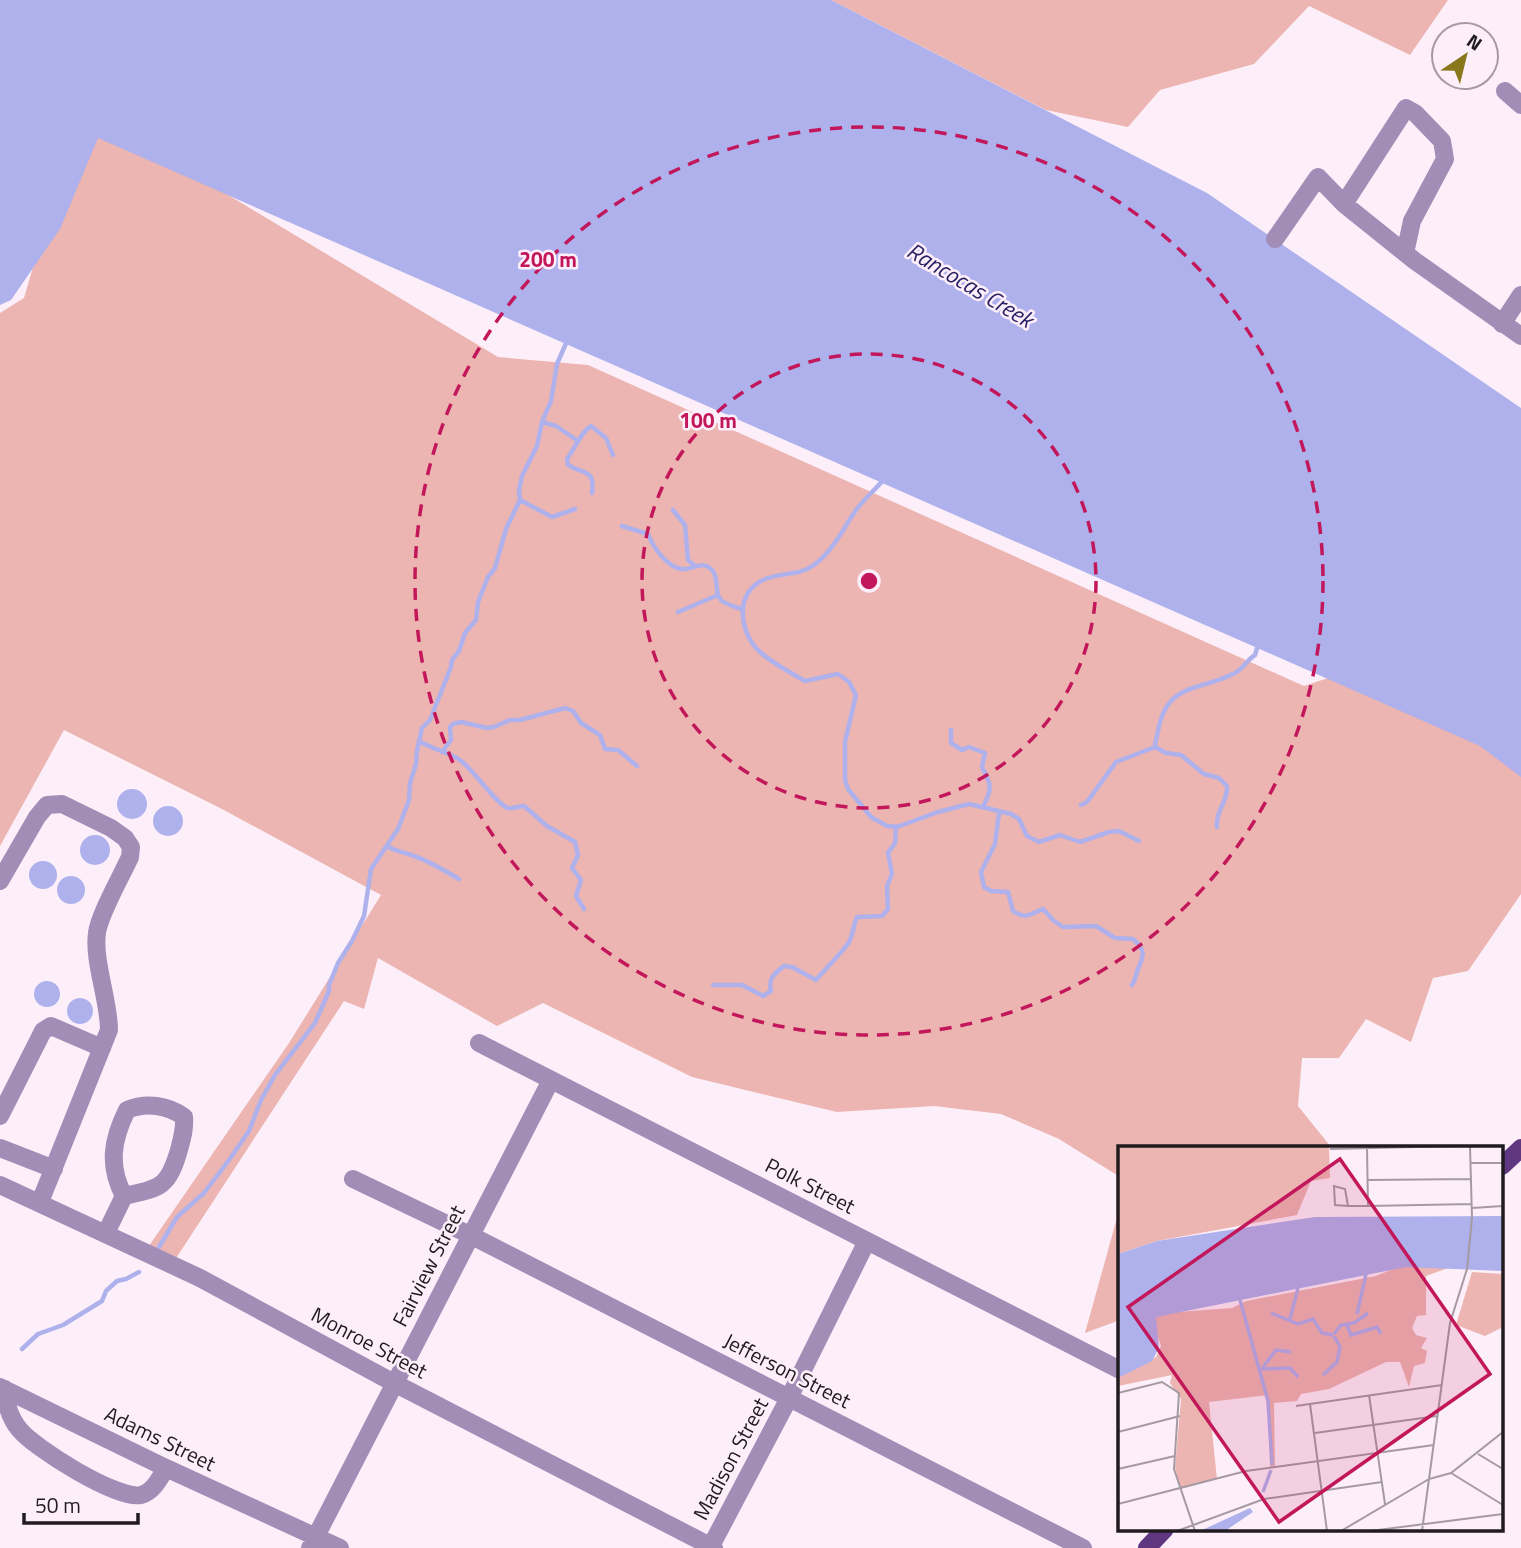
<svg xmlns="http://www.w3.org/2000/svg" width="1521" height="1548" font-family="'Titillium Web',sans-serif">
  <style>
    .green { fill: #ecb5b1 }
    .water { fill: #aeb1ec }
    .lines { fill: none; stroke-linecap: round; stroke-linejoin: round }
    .stream { stroke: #aeb1ec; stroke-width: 4.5 }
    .minor { stroke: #a28db7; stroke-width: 18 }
    .major { stroke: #5f3680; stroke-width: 18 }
    .ring { fill: none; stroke: #c2185b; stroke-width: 3.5; stroke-dasharray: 12 9 }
    .labels { text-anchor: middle; stroke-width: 5; stroke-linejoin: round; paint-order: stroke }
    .street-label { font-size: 21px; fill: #201b1f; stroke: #fdeffa }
    .water-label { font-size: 23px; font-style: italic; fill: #271f63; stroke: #fdeffa }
    .inset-river { fill: none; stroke: #aeb1ec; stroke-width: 3.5 }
    .inset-road { fill: none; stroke: #a59aa2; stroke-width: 2 }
    .view { fill: #c2185b; fill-opacity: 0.15; stroke: #c2185b; stroke-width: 3.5 }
    .inset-edge { fill: none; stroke: #201b1f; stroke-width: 3.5 }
    .centre { fill: #c2185b; stroke: #fdeffa; stroke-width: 3.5 }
    .ring-label { font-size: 21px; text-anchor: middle; font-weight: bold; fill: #c2185b; stroke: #fdeffa; stroke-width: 5; stroke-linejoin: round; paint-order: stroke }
  </style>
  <rect width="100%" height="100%" fill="#fdeffa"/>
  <!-- green -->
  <path class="green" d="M831,0H1448L1410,55L1309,6L1254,64L1160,90L1128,127L1046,110Z
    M80,106L498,357L588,365L1304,686L1337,675L1441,717L1521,774V894L1468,971L1433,978L1411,1042L1366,1019L1339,1058H1302L1298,1106L1331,1147H1120V1177L1059,1139L1001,1114L934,1106L837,1112L692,1077L543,1003L497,1026L378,958L364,1009L344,1001L169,1269L142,1256L289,1043L381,895L222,809L64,730L0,846V313L24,298Z
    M1120,1207V1320L1085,1333Z"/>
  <!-- water -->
  <path class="water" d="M0,0H831L1207,193L1521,408V777L1480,746L98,138L60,229L11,300L0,305Z
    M117 804a15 15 0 1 1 30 0a15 15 0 1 1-30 0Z
    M153 821a15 15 0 1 1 30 0a15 15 0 1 1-30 0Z
    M80 850a15 15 0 1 1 30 0a15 15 0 1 1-30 0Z
    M29 875a14 14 0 1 1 28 0a14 14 0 1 1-28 0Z
    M57 890a14 14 0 1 1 28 0a14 14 0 1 1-28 0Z
    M34 994a13 13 0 1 1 26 0a13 13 0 1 1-26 0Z
    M67 1011a13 13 0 1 1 26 0a13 13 0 1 1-26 0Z"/>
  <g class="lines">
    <!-- stream -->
    <path class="stream" d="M542,422L556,426L578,441
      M885,478C876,489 864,499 856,510C843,529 833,551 814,565C799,576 780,572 763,580C734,593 739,633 760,652C773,664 790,672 805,681L838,674L849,682L856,695L845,742V780L848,789L871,817L887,826L897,827L938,812L969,804L1011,814L1019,819L1027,836L1039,842L1060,835L1080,842L1109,832L1119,831L1139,841
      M592,493C595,469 585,475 568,465L567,459C575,448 581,432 591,426L606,438L613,455
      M520,500L552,517L575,509
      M673,510L685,525L688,560L695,566
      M622,526L648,534C653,547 666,566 681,569C692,571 702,559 712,570C720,579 713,593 722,601C728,605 736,607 743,610
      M678,612L718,595
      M951,730V743L962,750L969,747L985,753L982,767C991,784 993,788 983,807
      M419,741C432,749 448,752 460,760C472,768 497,805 508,808C512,809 520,806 524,806L547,826L575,842L578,855L572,868L581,880L576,896L584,909
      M1155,747C1155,741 1157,737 1158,731C1167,682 1198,692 1235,673C1243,669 1247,660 1255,655L1258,645
      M1155,747L1166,753L1181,755L1204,774L1219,778L1227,786C1228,803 1216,808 1217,827
      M442,752L451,740L450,727L453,724L461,722L487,728L494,727L510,720H520L565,708L573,711L581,723L600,735L605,749L618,750L637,766
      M1081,805L1087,802L1116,762L1155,747
      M999,813L995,844L981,872L984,887L991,891L1008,892L1013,911C1026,920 1030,914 1043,909L1054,921L1063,927L1096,926L1115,938L1133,939C1146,950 1144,956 1138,969C1135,976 1136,980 1132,985
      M387,846C397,852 404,852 414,856C429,861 445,871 459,879
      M713,985H742L763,996L771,991C768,978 774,974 784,966L792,967L816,980C826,968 838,957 847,945C853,938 853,925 857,917L882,916L888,909L887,886L892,874L888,853L895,843L896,826
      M159,1247L177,1217L204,1193L229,1160L249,1131L261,1100L275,1075L315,1023L329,991V985L338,963L352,941L364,916L371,869L398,829L409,800L410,783L416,764L417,751L422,728L430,720L451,667L452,660L459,651L465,633L476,620L478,602L488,577L495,568L506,529L520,500L519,490L522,476L537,446L542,422L551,401L557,364L567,341
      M22,1349L38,1334L63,1325L102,1301L106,1291L117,1281L126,1279L139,1272"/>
    <!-- minor -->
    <path class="minor" d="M1505,91L1521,105
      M1275,239L1318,177L1344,204
      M1405,253L1412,221L1445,159L1442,141L1415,113L1406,108L1344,204L1405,253L1415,261L1521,336
      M1502,324L1521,295
      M0,881L37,817L47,805L62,804L111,828L125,838L131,847L130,857C122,875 99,915 97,933C93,961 109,1000 109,1030L40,1202
      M479,1043L1120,1370
      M0,1116L43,1031L51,1026L102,1048
      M0,1148L54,1169
      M353,1179L470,1235L1083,1548
      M0,1185L200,1278L394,1383L714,1548
      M106,1233L124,1196C160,1188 168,1188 179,1150C182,1139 185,1129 184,1117C168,1105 146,1102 127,1110C112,1140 108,1166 124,1196
      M0,1387L166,1468L340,1548
      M5,1389C5,1402 10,1418 19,1429C34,1448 117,1500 141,1495C153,1492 160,1478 166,1468
      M310,1548L551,1080
      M710,1548L789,1398L867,1241"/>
    <!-- major -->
    <path class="major" d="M1502,1166L1521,1148
      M1147,1548L1165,1529"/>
  </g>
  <!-- distance rings -->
  <g class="ring">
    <circle cx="869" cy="581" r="227"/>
    <circle cx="869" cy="581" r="454"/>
  </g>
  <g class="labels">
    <!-- street labels -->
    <g class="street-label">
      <text transform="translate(810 1186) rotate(27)" y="7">Polk Street</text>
      <text transform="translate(429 1266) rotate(-63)" y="7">Fairview Street</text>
      <text transform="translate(369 1343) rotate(28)" y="7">Monroe Street</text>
      <text transform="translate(787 1371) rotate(27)" y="7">Jefferson Street</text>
      <text transform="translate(160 1439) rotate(26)" y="7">Adams Street</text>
      <text transform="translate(731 1459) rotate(-62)" y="7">Madison Street</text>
    </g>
    <!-- water labels -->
    <g class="water-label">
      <text transform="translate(970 285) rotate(31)" y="8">Rancocas Creek</text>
    </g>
  </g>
  <!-- overview -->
  <g transform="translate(1118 1146)">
    <rect width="385" height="385" fill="#fdeffa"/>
    <path d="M211,0L212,32L193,35L179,69L39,95L0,108V1ZM280,121H333L308,130V169L299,170L294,182L298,189L309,192L303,202L309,205L307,217L296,220L291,241L282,216H268L211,243L183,248L179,255L156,257L157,321L152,322L150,249L91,256L99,333L62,343L57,321L63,253L52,237L54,229L0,240V231L38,211L43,200L32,168L114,162L128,155L258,130ZM354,126L385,128V181L367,190L338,179Z" fill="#ecb5b1"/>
    <path d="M385,70V125L288,121L38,171L41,202L34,215L0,232V108L39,95L197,71ZM132,362L135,366L107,385H82Z" fill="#aeb1ec"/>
    <path class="inset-river" d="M122,154L150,255L154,319M153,167L180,178L195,173L204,187L215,189M239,168L248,128M172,173L180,142M228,177L233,189L259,181L263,188M216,188L223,179L236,177L250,167M145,221L158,204L173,206M142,223L172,222L180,231M205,229L219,216L222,201L216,190M145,346L153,324"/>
    <path class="inset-road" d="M212,3L340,0M249,3L250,60M352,17H385M250,34L353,33M230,60L227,43L216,40L217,59L230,60H250L353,58M354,62L385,60M0,247L44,236L61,247L56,323L77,385M251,249L267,358M192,258L209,385M178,260L324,239M0,286L62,270M197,287L319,270M360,308L385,323M0,323L57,310M333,327L385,359M311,333L332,177L349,123L354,72L352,0M0,358L128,325L316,299M59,385L146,353L264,336M223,385L311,333M252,385L385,368M304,385L311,333L333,327L385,286"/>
    <path class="view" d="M222,13L372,228L161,376L10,161Z"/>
    <rect width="385" height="385" class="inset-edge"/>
  </g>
  <circle cx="869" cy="581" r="10" class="centre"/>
  <g class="ring-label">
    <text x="548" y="267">200 m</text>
    <text x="708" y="428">100 m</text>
  </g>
  <!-- north arrow -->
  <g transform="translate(1465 56) rotate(35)"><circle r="33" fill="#fdeffa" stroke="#a59aa2" stroke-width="2"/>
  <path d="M0-5L12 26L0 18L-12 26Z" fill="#88771b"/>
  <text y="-10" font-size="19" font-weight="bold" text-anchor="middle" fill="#201b1f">N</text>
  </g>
  <!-- scale -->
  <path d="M24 1513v10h114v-10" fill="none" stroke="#201b1f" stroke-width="3.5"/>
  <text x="35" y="1513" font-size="21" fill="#201b1f" stroke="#fdeffa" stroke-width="5" paint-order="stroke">50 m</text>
</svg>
